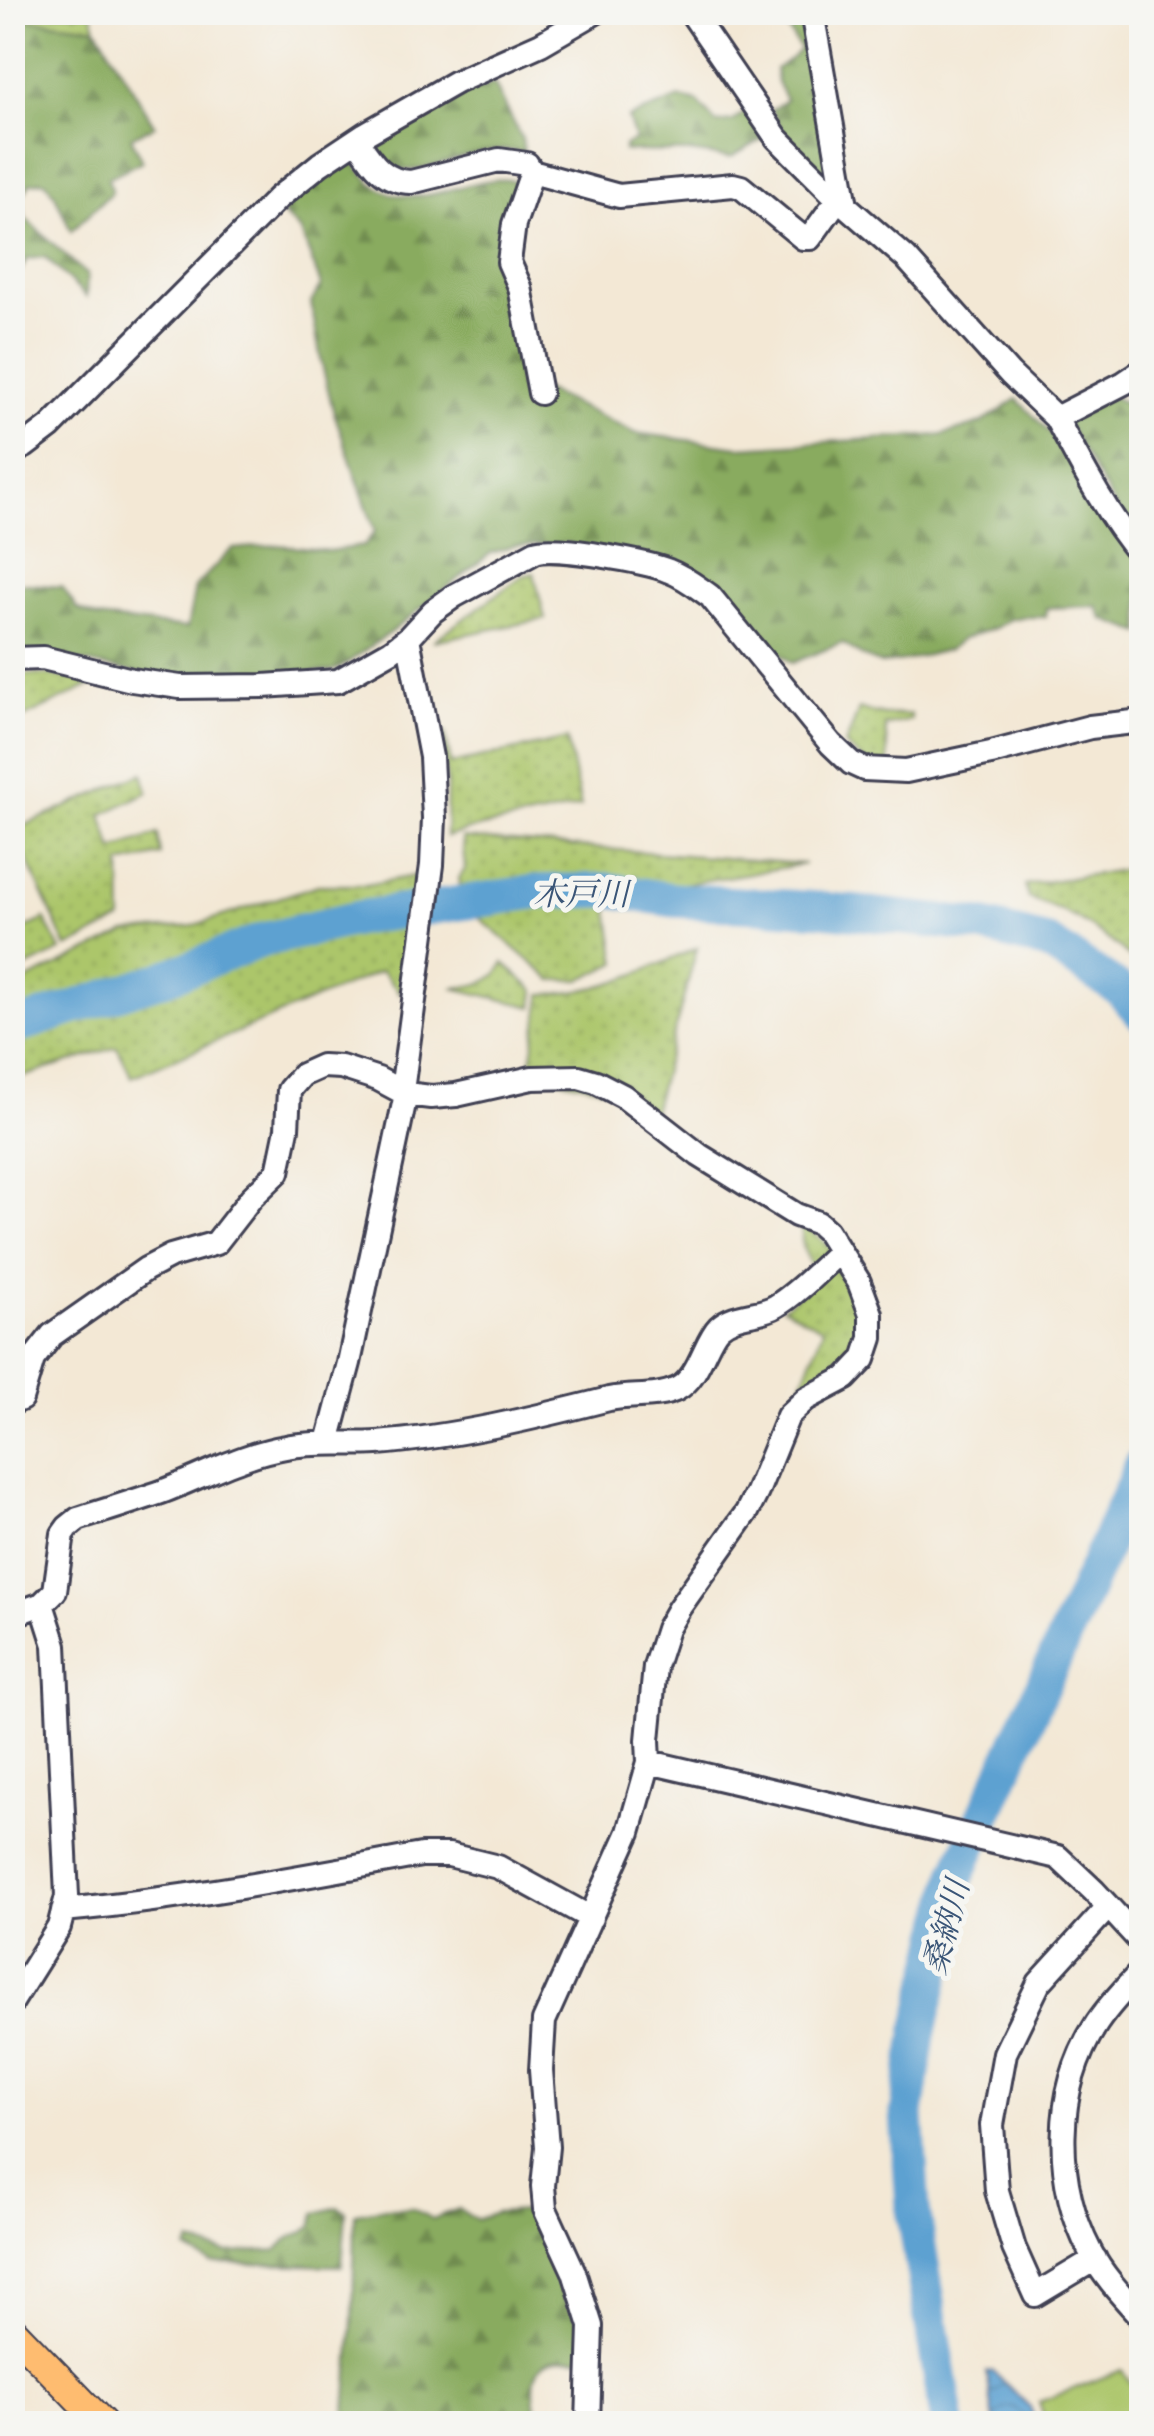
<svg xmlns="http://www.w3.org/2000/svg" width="1154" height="2436" font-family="'Old Standard TT','Noto Serif JP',serif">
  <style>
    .grass { fill: url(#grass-dots); stroke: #677453; stroke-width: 2.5 }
    .forest { fill: url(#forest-firs); stroke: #56664d; stroke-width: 2.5 }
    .park { fill: #acc66b; stroke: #677453; stroke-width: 2.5 }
    .water { fill: url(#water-waves); stroke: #406286; stroke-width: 2.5 }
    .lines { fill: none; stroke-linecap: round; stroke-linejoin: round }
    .river { stroke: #5da1d1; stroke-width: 35 }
    .minor-casing { stroke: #414052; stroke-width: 28 }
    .major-casing { stroke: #414052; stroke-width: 32 }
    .minor { stroke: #fff; stroke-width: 22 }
    .major { stroke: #febc70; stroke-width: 28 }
    .labels { text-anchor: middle; stroke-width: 10; stroke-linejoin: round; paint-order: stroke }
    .water-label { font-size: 32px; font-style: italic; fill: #3a5577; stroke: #f6f6f2 }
  </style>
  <defs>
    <pattern id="grass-dots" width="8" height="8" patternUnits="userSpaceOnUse" patternTransform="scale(2.5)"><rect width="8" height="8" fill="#acc66b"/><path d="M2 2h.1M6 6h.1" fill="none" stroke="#94aa5e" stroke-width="1.8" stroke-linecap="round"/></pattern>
    <pattern id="forest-firs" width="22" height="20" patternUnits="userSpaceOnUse" patternTransform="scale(2.5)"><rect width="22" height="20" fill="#89ab5f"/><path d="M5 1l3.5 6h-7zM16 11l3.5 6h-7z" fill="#708b50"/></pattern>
    <pattern id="water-waves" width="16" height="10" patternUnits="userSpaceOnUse" patternTransform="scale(2.5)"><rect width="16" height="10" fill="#5da1d1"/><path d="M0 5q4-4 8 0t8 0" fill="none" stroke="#4c83ab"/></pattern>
  </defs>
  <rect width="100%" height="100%" fill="#f6f6f2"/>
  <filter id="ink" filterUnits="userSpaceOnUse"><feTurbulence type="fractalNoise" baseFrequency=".01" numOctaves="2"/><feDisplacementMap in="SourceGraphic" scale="20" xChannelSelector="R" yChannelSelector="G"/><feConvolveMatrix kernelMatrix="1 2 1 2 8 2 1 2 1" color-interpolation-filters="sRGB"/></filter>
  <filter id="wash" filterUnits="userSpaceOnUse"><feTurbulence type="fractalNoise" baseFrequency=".0048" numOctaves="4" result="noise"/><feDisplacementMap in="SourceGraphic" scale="40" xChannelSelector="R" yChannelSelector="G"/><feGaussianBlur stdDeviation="2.25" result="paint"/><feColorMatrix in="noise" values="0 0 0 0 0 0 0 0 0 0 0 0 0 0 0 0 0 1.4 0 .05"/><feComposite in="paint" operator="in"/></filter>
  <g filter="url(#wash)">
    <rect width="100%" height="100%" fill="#f3e8d5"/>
    <!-- grass -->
    <path class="grass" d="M13,12L92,13L96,27L13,18Z
      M534,573L545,619L433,641L522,576Z
      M13,674L46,675L98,682L13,723Z
      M859,709L884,715L911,714V720L885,726L889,765L865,762L845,745Z
      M445,732L451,764L567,739L581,807L472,829L446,837L447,782L441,734Z
      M143,773L148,792L102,815L113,850L158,834L161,855L121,864L122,920L67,948L14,830Z
      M462,838L805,864L607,897L617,963L580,980H552L463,904L459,878L465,869Z
      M1141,867V967C1104,934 1076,913 1028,898L1025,885Z
      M414,876H420L400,993L381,971L132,1077L117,1047L13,1080V987L126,933L192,926L318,885H365Z
      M45,919L61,951L13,974V934Z
      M697,948L652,1115L626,1093L529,1073L542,994C597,995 648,969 697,948Z
      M504,963L535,991L533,1007L453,988C474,986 494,984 504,963Z
      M802,1222L832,1249L814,1270L802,1246Z
      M837,1264L861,1297L862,1354L796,1399L823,1329L783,1307Z"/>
    <!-- forest -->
    <path class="forest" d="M778,13H808L840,191L790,144L771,110L786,100L777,82L775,69L792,58L800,49Z
      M13,18L96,27L155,126L131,137L142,161L108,178L112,192L71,231L55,195L45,181L30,183L22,198L25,218L87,275L86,297L45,257L27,259L13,286Z
      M478,81L481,88L494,83L522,139L524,152C488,144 457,161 423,168C413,171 401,170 391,170L376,153L377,144L379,139Z
      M680,98L698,102L716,123L733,121L748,110L767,137L730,158L689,152L624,151V146L635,140L628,118Z
      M342,162L354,163C361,170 367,180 376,186C418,216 472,171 517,181L505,209L500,230L498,281L513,336L520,388L538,387L635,433L739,447L942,435L982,423L1017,399L1064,447L1141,565V633L1103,619L1097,606L1046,608V617H1021L1008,620L997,627L962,639L950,649L904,661L881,664L864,657L842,643L792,663L778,652L772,656L719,595L568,543L514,546L491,553L395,629L340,668L331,671L184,682L13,649V585L17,583L62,587L77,609L98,618L187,628L195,587L232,549L278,545L328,551L364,546L375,531L333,410L321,361L311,303L321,285L301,232L281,212L321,176Z
      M1111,396L1141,410V550L1064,419Z
      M338,2207L346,2212L342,2266L211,2263L187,2250L190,2243L227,2253L277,2250L288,2239L312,2227L316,2213Z
      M385,2208H412L432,2219L459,2209L476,2220L495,2213L540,2210L547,2248L564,2299L582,2327L583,2358C573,2359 559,2357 549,2361C526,2369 536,2405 538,2423L345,2424L353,2320L355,2213Z"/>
    <!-- park -->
    <path class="park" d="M1122,2370L1141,2399V2423H1046L1039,2402Z"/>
    <!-- water -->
    <path class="water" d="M992,2371L1030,2407L1036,2423H994L987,2372Z"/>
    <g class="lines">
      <!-- river -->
      <path class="river" d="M12,1028L164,978L263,940L358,918L535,892L609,890L673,900L821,909L982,926L1048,943L1119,989L1142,1014
        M948,2424L913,2209L907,2114L919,2034L958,1874L1142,1464"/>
    </g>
  </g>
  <g filter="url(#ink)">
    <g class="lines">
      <!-- minor casing -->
      <g class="minor-casing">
        <path id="minor" d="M691,12L777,138L838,199L906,258L1010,374L1056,418C1082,467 1106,514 1142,557
          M812,12L846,206
          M357,140C371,161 383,182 411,182L499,160L527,164L532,172L514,224L509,262L520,287L540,393
          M532,172L619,196L733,185L741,187L803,238H810L838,199
          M1056,418L1124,383L1142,371
          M12,452L25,446L50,427L278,198L320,164L365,134L456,82L541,44L596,12
          M12,659L43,658L132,680L180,687L263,686L338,681L391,651L408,638L433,611L454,596L535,552C555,545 647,562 669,571C685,577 697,587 710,596L831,744L851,763L864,769L906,771L991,753L1090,727L1142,721
          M402,1091L432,865L434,818L431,757L408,638
          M12,1403L21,1399L33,1359L52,1335L146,1269L171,1256L216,1243L251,1198L278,1172L287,1129L289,1090L302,1075L322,1066L341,1067L378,1079L406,1094L431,1097L456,1095L532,1078L579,1077L596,1082L623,1096L699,1155L796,1215L818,1223L827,1231L859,1282L871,1314V1338L864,1359L846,1378L806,1399L788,1416L757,1492L747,1512L679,1608L667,1629L655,1666L648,1740L649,1762L629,1832L544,2021L541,2070L547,2147L543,2186L545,2209L574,2272L591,2326L588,2424
          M328,1442L349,1363L406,1094
          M12,1615L42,1604L55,1591L63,1534L68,1527L78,1519C106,1510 136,1501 164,1491C205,1475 243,1454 286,1447C317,1441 347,1445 377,1443C455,1437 534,1418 609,1399C631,1394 656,1399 677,1389C699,1378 705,1341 719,1327C735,1312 760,1316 776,1306C799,1292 819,1270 839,1252
          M649,1762L1058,1857L1094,1891L1142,1943
          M63,1910C184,1899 302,1877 421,1855H449L498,1867L591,1918
          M1142,1971C1125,1988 1110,2004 1097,2023C1053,2090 1054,2182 1090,2251C1103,2276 1123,2297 1142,2318
          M12,2002L59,1927L67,1896L55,1645L42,1604
          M1095,2259L1035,2295L1014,2248L997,2191L992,2125L1005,2053L1039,1983L1108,1907"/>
      </g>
      <!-- major casing -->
      <g class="major-casing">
        <path id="major" d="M12,2330L103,2424"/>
      </g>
      <!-- minor -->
      <use href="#minor" class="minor"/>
      <!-- major -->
      <use href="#major" class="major"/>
    </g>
  </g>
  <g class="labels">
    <!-- water labels -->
    <g class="water-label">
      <text x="581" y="905">木戸川</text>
      <text transform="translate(946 1927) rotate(-75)" y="11">桑納川</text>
    </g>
  </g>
  <!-- margin -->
  <rect width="1154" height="2436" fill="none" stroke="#f6f6f2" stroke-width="50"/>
</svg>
